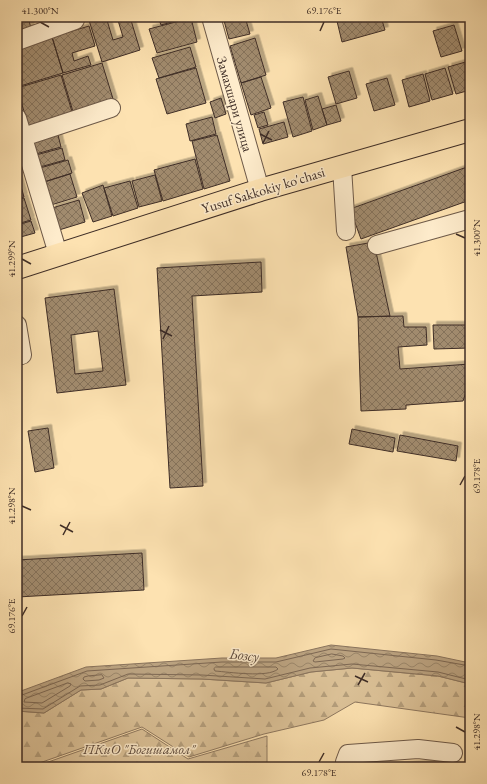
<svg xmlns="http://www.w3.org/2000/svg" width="487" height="784" font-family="'EB Garamond',serif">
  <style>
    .forest { fill: url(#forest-firs); stroke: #8e7860 }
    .water { fill: url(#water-waves); stroke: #8a745d }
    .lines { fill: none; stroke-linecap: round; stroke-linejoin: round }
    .shore { stroke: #7d6854; stroke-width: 1 }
    .building { fill: url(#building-cross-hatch); stroke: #3e2d26; fill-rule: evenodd; filter: url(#shadow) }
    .minor-casing { stroke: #6e5a49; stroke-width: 20 }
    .major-casing { stroke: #3e2d26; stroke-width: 24 }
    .minor { stroke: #feeccc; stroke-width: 18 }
    .major { stroke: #fde2b1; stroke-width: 22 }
    .ticks { fill: none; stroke: #3e2d26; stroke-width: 1.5 }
    .labels { text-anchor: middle; stroke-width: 3; stroke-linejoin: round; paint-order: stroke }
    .street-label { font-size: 14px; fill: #3e2d26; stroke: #feeccc }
    .park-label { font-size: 14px; font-style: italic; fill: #5e4b3d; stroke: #feeccc }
    .water-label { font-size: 15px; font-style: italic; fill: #5e4b3d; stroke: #feeccc }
    .neatline { fill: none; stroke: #3e2d26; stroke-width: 1.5 }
    .ticks-label { font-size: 10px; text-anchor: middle; fill: #3e2d26 }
  </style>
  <defs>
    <pattern id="forest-firs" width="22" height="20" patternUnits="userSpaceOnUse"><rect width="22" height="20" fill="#ddc399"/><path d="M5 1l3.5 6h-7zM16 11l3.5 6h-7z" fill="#b59f7d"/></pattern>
    <pattern id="water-waves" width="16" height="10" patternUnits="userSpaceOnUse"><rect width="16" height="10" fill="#bca482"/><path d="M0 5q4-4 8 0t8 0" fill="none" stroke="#9a866a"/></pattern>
    <pattern id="building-cross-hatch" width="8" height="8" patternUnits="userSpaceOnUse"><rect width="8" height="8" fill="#a18b6e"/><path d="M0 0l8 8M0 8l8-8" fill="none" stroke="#85725a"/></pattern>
    <filter id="shadow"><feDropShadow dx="3.5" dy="-3.5" stdDeviation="0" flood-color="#0004"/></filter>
  </defs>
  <rect width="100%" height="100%" fill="#fde2b1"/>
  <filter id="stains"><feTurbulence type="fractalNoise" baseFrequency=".005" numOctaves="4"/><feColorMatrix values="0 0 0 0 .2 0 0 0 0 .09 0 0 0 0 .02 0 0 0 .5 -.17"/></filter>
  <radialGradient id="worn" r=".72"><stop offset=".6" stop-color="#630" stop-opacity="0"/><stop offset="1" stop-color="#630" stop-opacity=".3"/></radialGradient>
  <!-- forest -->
  <path class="forest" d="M352,668L438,676L470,684V718L355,702L324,720L264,734L189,757L142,727L28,767H17V711L44,713L81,690L101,689L128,678L202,679L266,683L311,672Z
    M142,729L188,759L267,736V767H34Z"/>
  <!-- water -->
  <path class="water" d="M331,645L437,656L470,663V684L438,676L352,668L311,672L266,683L202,679L128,678L101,689L81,690L44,713L17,711V690L21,691L86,667L222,658H276Z"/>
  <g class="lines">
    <!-- shore -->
    <path class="shore" d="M332,654L343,656L345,658L343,659L315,662L313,661L315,658Z
      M216,667H276L278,669C268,678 229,672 215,671L214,669Z
      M102,675L104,678L99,680L85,681L83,679L84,677L88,676Z
      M68,683L71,684L70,686L42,703L24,702L25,699Z
      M17,694L22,695L87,671L222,662H276L331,649L436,660L470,666
      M17,708L43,709L80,686L100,685L128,674L202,675L265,679L310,668L352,664L438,672L470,680"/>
  </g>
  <!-- building -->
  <path class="building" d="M17,17H28L32,32L17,36Z
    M88,17H106L113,40L123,37L117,17H130L140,50L102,62Z
    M158,17H190L161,25Z
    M223,17H245L250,34L229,39Z
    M336,17H381L385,30L342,42Z
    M191,18L197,42L157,53L149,29Z
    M454,25L462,51L441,57L433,31Z
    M89,26L95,46L72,53L74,61L88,56L91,65L63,73L52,37Z
    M52,37L63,73L17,87V48Z
    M255,38L266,75L241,83L230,46Z
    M190,47L196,67L159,78L152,58Z
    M469,61L470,90L456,94L448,67Z
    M102,63L114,102L74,115L62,75Z
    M196,68L206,103L167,114L156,79Z
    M445,68L453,94L432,100L425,74Z
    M349,71L357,98L336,104L328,77Z
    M423,74L430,101L409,107L402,80Z
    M61,75L73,115L29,128L17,88Z
    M261,77L271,108L251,115L241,83Z
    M387,78L395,105L374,111L366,84Z
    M318,96L327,125L313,130L305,100Z
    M303,97L312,131L293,137L283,102Z
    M221,98L226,114L215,118L210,102Z
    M336,105L341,121L327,125L322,109Z
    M264,112L268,125L258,128L254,115Z
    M212,117L216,134L190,141L186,124Z
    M284,122L288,137L263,144L259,129Z
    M57,131L61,147L36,154L31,138Z
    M217,135L230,181L204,189L192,141Z
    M62,148L65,160L40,167L36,155Z
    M195,159L203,189L163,201L154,170Z
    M68,160L72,173L44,182L40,168Z
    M467,167L470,175V200L361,239L350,209Z
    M17,172L24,197L17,199Z
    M70,174L77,197L51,205L44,182Z
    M155,175L162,201L139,207L132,181Z
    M130,181L138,208L113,216L104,188Z
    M103,185L112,216L93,222L82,193Z
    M24,198L31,220L17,224V200Z
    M79,200L85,222L59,230L52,208Z
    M31,221L35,233L17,238V225Z
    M368,243L376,252L390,316L358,317L346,247Z
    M261,262L262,292L192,296L203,486L170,488L157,268Z
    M114,289L126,385L57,393L45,298ZM98,331L103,371L75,374L71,335Z
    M403,316L404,327H426L427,345L398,347L400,369L470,364V388L467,389L463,401L406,405V409L361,411L358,317Z
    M433,325H470V348L434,349Z
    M48,428L54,468L35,472L28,431Z
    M352,429L395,438L393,452L349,444Z
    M400,435L458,446L456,461L397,451Z
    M142,553L144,590L17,597V560Z
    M449,762L450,767H384Z"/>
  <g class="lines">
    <!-- minor casing -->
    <g class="minor-casing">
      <path id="minor" d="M211,17L260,190
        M17,41L75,20
        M17,118L58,254
        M23,137L111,108
        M342,167L346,231
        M377,245L470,219
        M17,325L22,355
        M346,767L345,762L348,754L418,749L453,753"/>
    </g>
    <!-- major casing -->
    <g class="major-casing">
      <path id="major" d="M17,268L260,190L470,130"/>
    </g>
    <!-- minor -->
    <use href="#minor" class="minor"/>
    <!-- major -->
    <use href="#major" class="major"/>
  </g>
  <!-- ticks -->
  <path class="ticks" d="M40,22L49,27M320,31L324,22M260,134L272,140M263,143L269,131M456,234L465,238M22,259L31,264M160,330L172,336M163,339L169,326M460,485L465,476M22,506L31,510M60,525L73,532M63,535L70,522M22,616L27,607M355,676L368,682M358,685L365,673M456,727L465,732M319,762L324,753"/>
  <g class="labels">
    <!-- street labels -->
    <g class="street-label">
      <text transform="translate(235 104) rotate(74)" y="5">Замахшари улица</text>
      <text transform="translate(263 190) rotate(-17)" y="5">Yusuf Sakkokiy ko'chasi</text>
    </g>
    <!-- park labels -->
    <g class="park-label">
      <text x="139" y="754">ПКиО "Богишамол"</text>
    </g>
    <!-- water labels -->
    <g class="water-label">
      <text transform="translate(244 655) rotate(6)" y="5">Бозсу</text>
    </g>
  </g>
  <!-- margin -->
  <rect width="487" height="784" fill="none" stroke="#fde2b1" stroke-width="44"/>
  <rect x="22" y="22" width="443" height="740" class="neatline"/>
  <g class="ticks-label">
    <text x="40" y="14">41.300°N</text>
    <text x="324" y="14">69.176°E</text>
    <text transform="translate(476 238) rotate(-90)" y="4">41.300°N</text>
    <text transform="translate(11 259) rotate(-90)" y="4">41.299°N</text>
    <text transform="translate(476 476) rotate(-90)" y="4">69.178°E</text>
    <text transform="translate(11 506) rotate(-90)" y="4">41.298°N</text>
    <text transform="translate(11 616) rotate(-90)" y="4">69.176°E</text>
    <text transform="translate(476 732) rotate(-90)" y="4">41.298°N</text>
    <text x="319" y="776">69.178°E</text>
  </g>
  <rect width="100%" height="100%" filter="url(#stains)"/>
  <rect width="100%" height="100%" fill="url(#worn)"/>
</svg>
